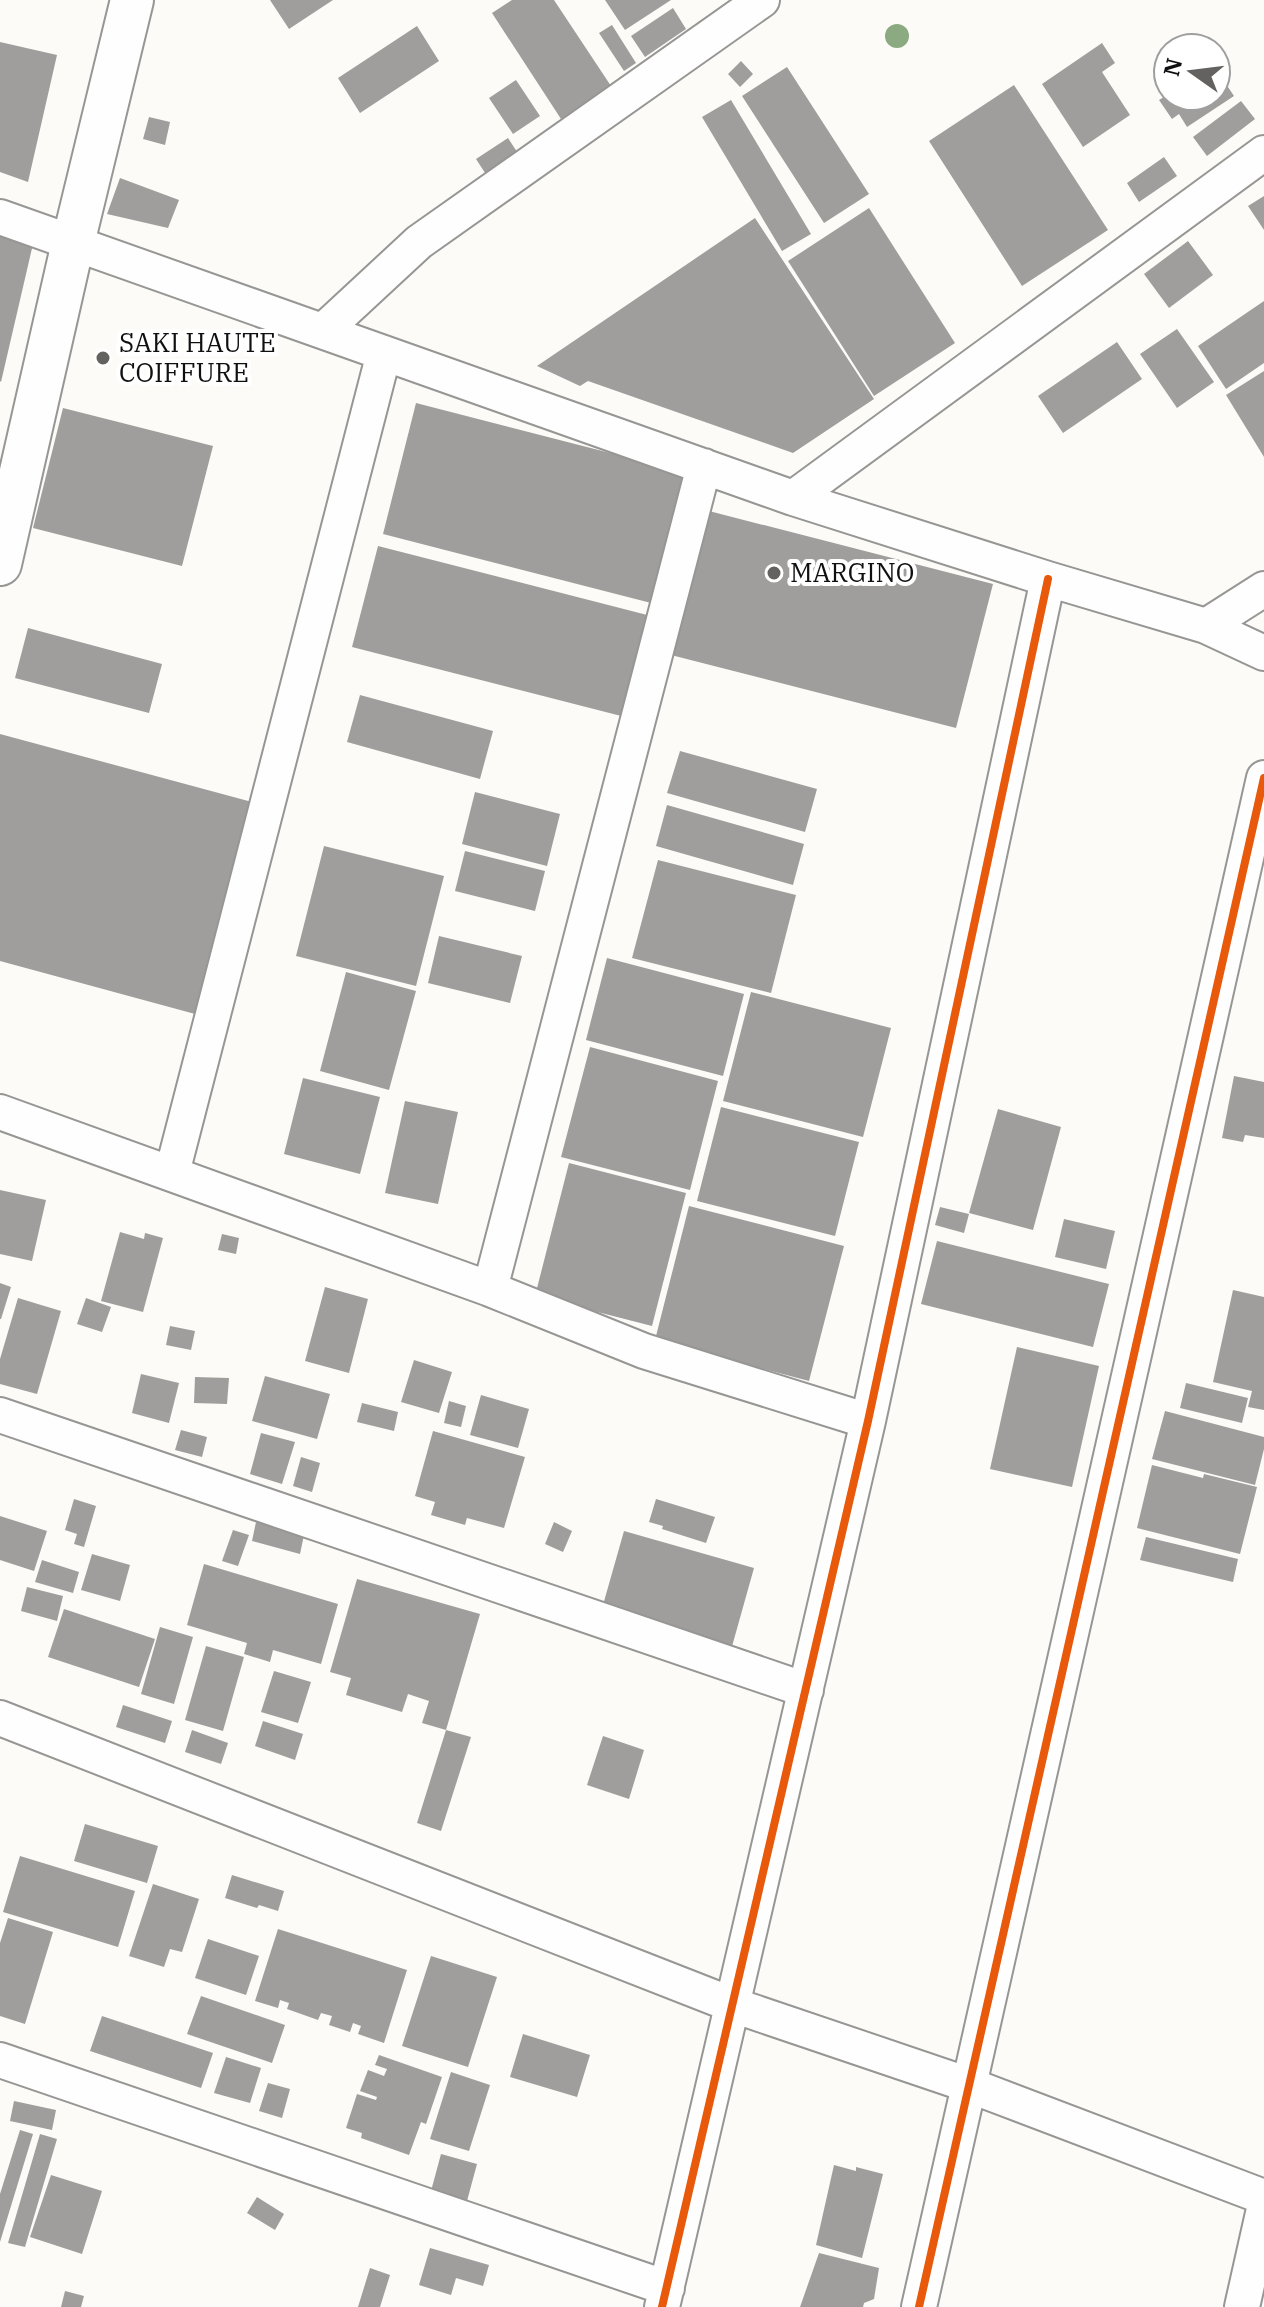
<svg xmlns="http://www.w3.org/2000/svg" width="1264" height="2307" font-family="'IBM Plex Serif',serif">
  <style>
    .building { fill: #a09e9c }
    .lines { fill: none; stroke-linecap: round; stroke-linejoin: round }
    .minor-casing { stroke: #969694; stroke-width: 38 }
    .tertiary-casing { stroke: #969694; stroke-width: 46 }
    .minor { stroke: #fffefe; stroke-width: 34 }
    .tertiary { stroke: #fffefe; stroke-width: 42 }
    .cycleway-casing { stroke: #fff; stroke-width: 13 }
    .cycleway { stroke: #e8590c; stroke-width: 8 }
    .tree { fill: #8caa82 }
    .poi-dot { fill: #636261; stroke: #fff; stroke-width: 3 }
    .labels { text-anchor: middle; stroke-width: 8; stroke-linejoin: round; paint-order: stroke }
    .poi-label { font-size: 26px; fill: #101010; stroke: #fff; text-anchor: start }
  </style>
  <rect width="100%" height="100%" fill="#fcfbf7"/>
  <!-- building -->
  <path class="building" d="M270,0H333L289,29Z
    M512,0H554L611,86L561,119L492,13Z
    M605,0H671L625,30Z
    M673,8L686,29L645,57L631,36Z
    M612,25L636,63L624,71L599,33Z
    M417,26L439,61L360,113L338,78Z
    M0,42L57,55L28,182L0,172Z
    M1102,43L1115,63L1102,72L1130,115L1083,147L1042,84Z
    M741,61L753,74L740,87L728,74Z
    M787,67L869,194L824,223L742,96Z
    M1216,69L1234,96L1187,127L1179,114L1172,119L1159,100L1164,97L1157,86L1168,78V96H1216Z
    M516,80L540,116L513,134L489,98Z
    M1014,85L1108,230L1022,286L929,141Z
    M731,100L811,234L782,251L702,117Z
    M1241,101L1255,119L1207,156L1193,137Z
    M149,117L170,122L165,145L143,139Z
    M508,138L521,158L489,179L476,159Z
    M1164,157L1177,176L1139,202L1127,183Z
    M120,178L179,200L168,228L107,214Z
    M1264,196V230L1248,206Z
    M869,208L955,343L874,396L788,261Z
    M755,218L874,399L793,453L588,381L580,386L537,366Z
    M0,236L33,244L1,382L0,381Z
    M1188,241L1213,275L1169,308L1144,274Z
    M1264,301V363L1226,389L1198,346Z
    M1177,329L1214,382L1177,408L1140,354Z
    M1117,342L1142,379L1063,433L1038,396Z
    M1264,371V457L1226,395Z
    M416,403L688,473L655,604L383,534Z
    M63,408L213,446L182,566L33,528Z
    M709,511L993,584L956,728L671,655Z
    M378,546L655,617L629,718L352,647Z
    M28,628L162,664L149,713L15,678Z
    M360,695L493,731L480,779L347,742Z
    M0,734L252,802L195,1014L0,961Z
    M680,751L817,789L805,832L667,793Z
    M475,792L560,814L547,866L462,844Z
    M667,805L804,844L793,885L656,846Z
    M324,846L444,876L416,986L296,956Z
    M465,851L545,871L535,911L455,891Z
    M658,860L796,895L771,993L632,958Z
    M439,936L522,956L510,1003L428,983Z
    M607,958L744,994L723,1076L586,1040Z
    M346,972L416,991L389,1090L320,1071Z
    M751,992L891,1028L863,1137L723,1101Z
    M590,1047L718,1081L690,1190L561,1157Z
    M1234,1076L1264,1082V1138L1245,1135L1243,1142L1222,1138Z
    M303,1078L380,1097L360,1174L284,1154Z
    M405,1101L458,1112L438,1204L385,1193Z
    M721,1107L859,1142L835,1236L697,1201Z
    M998,1109L1061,1127L1033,1230L969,1213Z
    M569,1163L686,1193L652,1326L535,1296Z
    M0,1190L46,1200L32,1261L0,1254Z
    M689,1206L844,1246L809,1381L655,1340Z
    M940,1207L969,1214L964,1233L935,1225Z
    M1064,1219L1115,1231L1106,1269L1055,1257Z
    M120,1232L144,1239L145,1233L163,1238L143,1312L101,1301Z
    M222,1234L239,1238L236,1254L218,1250Z
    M937,1241L1109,1284L1093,1347L921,1304Z
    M0,1283L11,1287L1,1319H0Z
    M325,1287L368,1299L349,1373L305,1361Z
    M1233,1290L1264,1297V1410L1248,1407L1252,1391L1213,1382Z
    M18,1298L61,1311L37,1394L0,1384V1359Z
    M86,1298L111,1307L102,1332L77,1324Z
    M170,1326L195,1331L191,1350L166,1345Z
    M1017,1347L1099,1366L1072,1487L990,1469Z
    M414,1360L452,1372L439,1413L401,1402Z
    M141,1374L179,1383L169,1423L132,1413Z
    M265,1376L330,1394L317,1439L252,1421Z
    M195,1377L229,1378L227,1404L194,1403Z
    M1186,1383L1248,1398L1242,1423L1180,1408Z
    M481,1395L529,1409L518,1448L470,1435Z
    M449,1401L466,1406L461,1427L444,1423Z
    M362,1403L398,1412L394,1431L357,1422Z
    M1165,1411L1264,1437V1449L1255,1485L1152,1459Z
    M181,1430L207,1437L202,1457L175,1450Z
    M433,1431L525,1457L504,1528L467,1518L465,1525L431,1515L435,1502L415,1496Z
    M261,1433L295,1442L282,1484L250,1474Z
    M301,1457L320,1463L312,1492L293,1486Z
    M1152,1465L1203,1478L1204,1474L1257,1487L1240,1554L1137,1528Z
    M74,1499L96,1506L84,1547L74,1544L77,1534L65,1530Z
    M656,1499L715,1517L706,1543L662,1529L663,1526L649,1522Z
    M0,1516L47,1531L34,1571L0,1560Z
    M256,1522L304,1535L300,1554L252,1541Z
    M554,1522L572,1531L563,1552L545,1544Z
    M233,1530L249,1535L238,1566L222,1561Z
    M624,1531L754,1568L731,1650L601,1612Z
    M1146,1537L1238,1559L1233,1582L1140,1560Z
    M92,1554L130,1565L120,1601L81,1590Z
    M42,1560L79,1572L73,1593L35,1582Z
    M204,1564L338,1604L321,1664L273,1650L270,1662L244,1654L247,1643L187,1625Z
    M357,1579L480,1614L446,1730L471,1737L441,1831L417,1823L446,1730L422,1723L429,1701L408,1694L402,1712L346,1695L351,1678L330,1672Z
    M27,1587L63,1596L57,1621L21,1611Z
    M64,1609L155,1639L139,1687L48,1657Z
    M160,1627L193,1637L174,1704L141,1694Z
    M206,1646L244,1657L223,1731L185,1720Z
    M274,1671L311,1682L298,1723L261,1712Z
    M123,1705L172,1721L165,1743L116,1727Z
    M263,1721L303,1734L295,1760L255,1746Z
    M192,1730L228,1743L221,1764L185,1752Z
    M603,1736L644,1750L629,1799L587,1785Z
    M85,1824L158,1846L147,1883L74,1861Z
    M20,1856L135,1891L118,1947L3,1912Z
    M232,1875L284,1891L278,1911L259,1905L257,1908L225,1898Z
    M153,1884L199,1899L182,1952L170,1949L164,1967L129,1956Z
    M8,1918L53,1932L25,2024L0,2016V1943Z
    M278,1929L407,1970L384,2043L358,2034L361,2026L353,2023L350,2032L329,2025L332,2016L321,2013L318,2020L287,2009L289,2003L280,2000L278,2008L255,2001Z
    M208,1939L259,1956L246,1995L195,1978Z
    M431,1956L497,1977L468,2067L402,2046Z
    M201,1996L285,2025L272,2063L187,2034Z
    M102,2016L213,2053L201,2088L90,2051Z
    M523,2034L590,2055L577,2097L510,2077Z
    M379,2055L442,2077L426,2124L421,2122L409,2155L361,2138L362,2133L346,2128L357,2094L376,2100L377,2097L360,2091L368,2070L384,2076L387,2069L375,2065Z
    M226,2057L261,2068L250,2103L214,2093Z
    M451,2072L490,2085L469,2151L430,2139Z
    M268,2083L290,2089L282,2118L259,2111Z
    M14,2101L56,2110L52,2130L10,2121Z
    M20,2130L33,2134L0,2242V2194Z
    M40,2134L57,2139L25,2247L8,2243Z
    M441,2154L477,2164L467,2201L431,2191Z
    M834,2165L856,2171V2167L883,2174L862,2258L816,2245Z
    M51,2175L102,2191L82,2254L30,2237Z
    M257,2197L284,2214L275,2230L247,2213Z
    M430,2248L489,2265L483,2286L456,2278L451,2295L419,2285Z
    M819,2253L879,2268L874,2299L864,2303L863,2307H800Z
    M370,2268L390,2275L380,2307H358Z
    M65,2291L84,2296L81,2307H61Z"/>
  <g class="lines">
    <!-- minor casing -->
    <g class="minor-casing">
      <path id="minor" d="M0,217L793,498L1048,579L1206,626L1264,653
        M323,331L419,242L762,0
        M793,498L1264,153
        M1206,626L1264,589
        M0,1112L490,1289L644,1351L868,1421
        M172,1173L384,353
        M490,1289L704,466
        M0,1415L806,1690
        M0,1718L733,2005L969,2085L1264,2197
        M0,2060L667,2288
        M662,2307L868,1421L1048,579
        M919,2307L1264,778
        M1242,2307L1264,2209"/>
    </g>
    <!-- tertiary casing -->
    <g class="tertiary-casing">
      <path id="tertiary" d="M0,564L73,243L132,0"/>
    </g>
    <!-- minor -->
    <use href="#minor" class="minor"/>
    <!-- tertiary -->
    <use href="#tertiary" class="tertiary"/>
    <!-- cycleway casing -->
    <g class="cycleway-casing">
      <path id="cycleway" d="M662,2307L868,1421L1048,579
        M919,2307L1264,778"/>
    </g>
    <!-- cycleway -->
    <use href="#cycleway" class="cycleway"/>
  </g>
  <!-- trees -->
  <circle class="tree" cx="897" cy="36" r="12"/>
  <!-- markers -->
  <g class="poi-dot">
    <circle cx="103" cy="358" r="8"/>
    <circle cx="774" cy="573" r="8"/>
  </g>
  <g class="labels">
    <!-- poi labels -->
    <g class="poi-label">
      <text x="119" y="352">SAKI HAUTE<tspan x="119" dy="30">COIFFURE</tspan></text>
      <text x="790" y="582">MARGINO</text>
    </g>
  </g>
  <!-- north arrow -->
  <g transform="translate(1192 72) rotate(284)"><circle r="38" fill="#ffffff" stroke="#9f9f9f" stroke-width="2"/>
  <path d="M0-6L14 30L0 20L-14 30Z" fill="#636261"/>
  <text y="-12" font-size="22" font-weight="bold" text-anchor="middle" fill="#101010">N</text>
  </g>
</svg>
